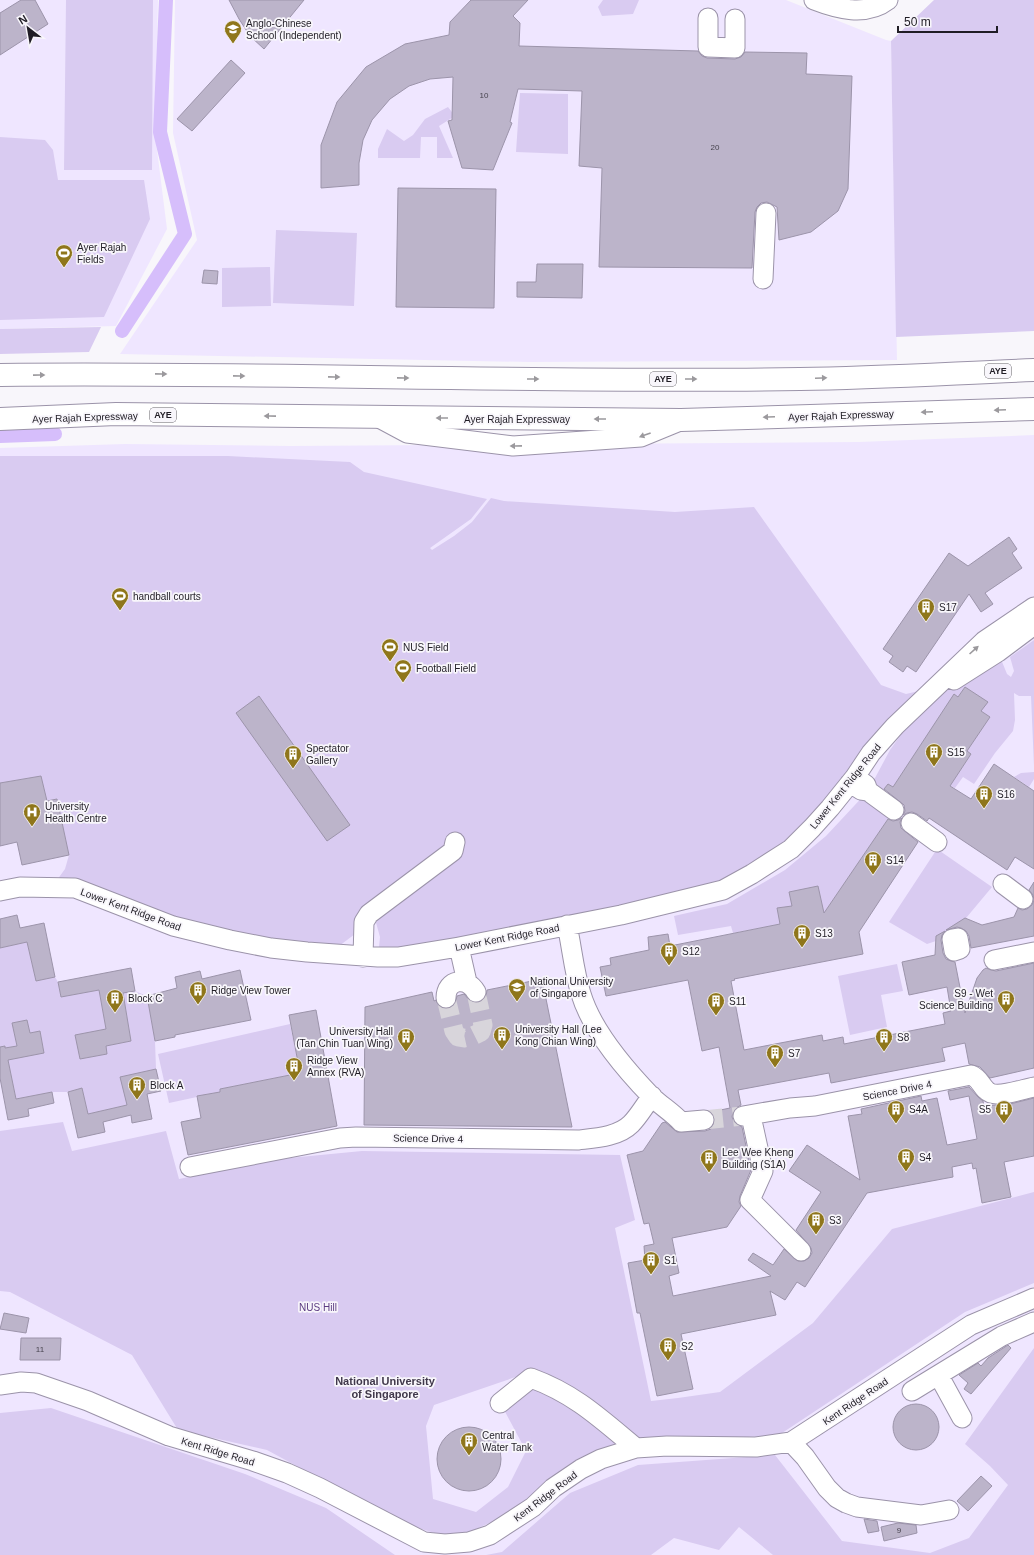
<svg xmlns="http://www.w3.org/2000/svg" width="1034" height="1555" font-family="Helvetica,sans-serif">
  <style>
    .built { fill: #efe6ff }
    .green { fill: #d9cbf1; fill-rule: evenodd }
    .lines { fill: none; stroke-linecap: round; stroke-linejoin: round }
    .canal { stroke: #d6befb; stroke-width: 14 }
    .building { fill: #bcb4ca; stroke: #9c94aa }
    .minor-tunnel { stroke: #d8d5db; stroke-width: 19; stroke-dasharray: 19 10; stroke-linecap: butt }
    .minor-casing { stroke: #9b93a9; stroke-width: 21 }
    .highway-casing { stroke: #9b93a9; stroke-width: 24 }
    .minor { stroke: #fff; stroke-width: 19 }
    .highway { stroke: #fff; stroke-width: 22 }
    .oneway { fill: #9b999d }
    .labels { text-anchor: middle; stroke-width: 3.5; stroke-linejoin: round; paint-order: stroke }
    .number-label { font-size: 8px; fill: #47434e }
    .shield { fill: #f8f6fb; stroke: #615e65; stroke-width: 1 }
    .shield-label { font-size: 9px; font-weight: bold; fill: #201d25 }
    .poi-label { font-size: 10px; fill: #201d25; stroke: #f8f6fb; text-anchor: start }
    .street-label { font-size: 10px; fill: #201d25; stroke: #f8f6fb }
    .park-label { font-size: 10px; fill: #5b3b82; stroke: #f8f6fb }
    .neighbourhood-label { font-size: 11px; font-weight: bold; fill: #40384b; stroke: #f8f6fb }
  </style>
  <rect width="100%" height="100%" fill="#f8f6fb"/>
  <!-- built -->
  <path class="built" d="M0,0H158L155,134L167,229L116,326L0,329Z
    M175,0H786L886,40L891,41L897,360L529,362L120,354L197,240L173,133Z
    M1034,435V1555H0V448L125,444L290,446L859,442Z"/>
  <!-- green -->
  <path class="green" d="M66,0H153L152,170H64Z
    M603,0H639L633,14L602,16L598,7Z
    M934,0H1034V331L896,337L891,41Z
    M520,93L568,94V154L516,152Z
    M448,107L455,116L439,126L453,158H437V137H421L420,158H378V149L387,129L404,141L413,135L425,119Z
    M0,137L45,140L53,150L58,180H144L150,219L104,317L0,320Z
    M276,230L357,233L354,306L273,303Z
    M270,267L271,306L222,307V268Z
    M101,327L89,352L0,354V329Z
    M0,456H228L350,462L364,472L487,499L471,519L430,548L432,550L454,536L472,522L491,498L504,501L675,512L754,507L881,685L906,694L936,687L998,652L1007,674L1011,677L1014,671L1010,657L1034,640V766L1031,696H1019L1014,693L1015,720L1013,731L995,753L974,784L963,777L955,788L950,786L971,754L967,751L990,717L981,711L987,702L965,687L958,697L954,695L893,787L888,784L879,800L894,810L826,910L828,915L733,933L731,926L678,935L674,916L727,904L785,870L826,836L868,791L890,750L933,690L830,808L723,890L378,957L380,937L375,919L331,952L271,948L52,887L65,869L69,855L57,799L0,811L44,791L41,776L0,783Z
    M1034,772V779L1029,787L1014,777L1021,773Z
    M937,849L992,887L951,936L927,944L889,922Z
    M27,942L36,981L55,977L58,982L61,997L99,990L106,1029L76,1035L80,1059L107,1054L106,1046L131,1041L123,993L135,991L147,996L155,1041L156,1069L121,1077L127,1105L88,1114L82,1088L68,1092H52L16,1099L8,1060L44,1052L40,1031L30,1033L27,1020L12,1023L17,1046L0,1049V948Z
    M897,964L903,991L881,995L887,1027L850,1035L838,976Z
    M290,1024L300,1073L220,1089V1092L169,1103L158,1054Z
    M63,1122L72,1151L166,1131L179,1179L279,1159L362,1151L620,1155L635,1220L615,1228L651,1401L678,1398L720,1392L813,1323L892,1229L1034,1192V1283L965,1312L779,1435L651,1443L531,1504L454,1539L402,1523L267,1450L178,1430L132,1355L10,1292L0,1291V1131ZM530,1372L503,1408L526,1451L508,1487L476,1512L433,1499L426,1426L434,1405Z
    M1034,1348V1555H773L739,1527L719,1550L674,1538L651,1555H486L502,1552L570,1493L638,1465L775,1455L842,1541L930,1553L969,1538L1008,1485L990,1466L965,1444Z
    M51,1408L245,1474L326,1508L395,1555H0V1413Z"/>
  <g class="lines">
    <!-- canal -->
    <path class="canal" d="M122,331L185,234L160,132L166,0
      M0,436L55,434"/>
  </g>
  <!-- building -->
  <path class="building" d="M21,0H35L48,24L0,55V13Z
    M229,0H304L264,49L250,36L239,19Z
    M471,0H528L513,16L520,23L519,46L698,51L702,56L707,58L735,59L741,57L745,52L807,53L806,74L852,76L848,189L838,211L811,232L779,240L777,207L767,202L761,203L757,207L755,212L752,268L599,267L602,168L579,166L582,91L518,89L510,122L512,123L493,170L462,168L448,121L452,120L453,77L430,79L409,86L390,99L372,120L363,140L359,163V185L321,188V145L337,102L366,67L405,44L449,35L450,22Z
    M231,60L245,73L192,131L177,119Z
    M398,188L496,189L494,308L396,307Z
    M537,264H583L582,298L517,297V282H536Z
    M204,270L218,271L217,284L202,283Z
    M1009,537L1017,549L1012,553L1022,568L985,593L993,604L981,612L969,594L916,672L907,666L903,672L889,662L893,656L883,649L949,553L968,566Z
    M965,687L988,702L981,711L990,717L967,751L971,754L950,786L971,799L994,764L1034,791V869L1015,857L1007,870L929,818L927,821L917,814L912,812L907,813L903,815L905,811L904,805L884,789L888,784L893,787L954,694L958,697Z
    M259,696L350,825L327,841L236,713Z
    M41,776L47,801L57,799L69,855L22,865L17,842L0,846V783Z
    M902,818L900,822L901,828L918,842L859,932L863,954L734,979L735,980L731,981L744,1050L822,1035L823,1041L843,1037L844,1044L945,1024L943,1013L951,1011L947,987L909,995L902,962L935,955L936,936L945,931L942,935L941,940L943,953L946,959L951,961L955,962L965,1013L977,978L983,970L986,968L991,970L996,971L1034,963V1068L990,1078L980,1067L969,1064L965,1043L942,1048L945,1061L831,1083L829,1073L738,1090L741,1105L736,1108L733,1112L732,1117L735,1123L742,1127L751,1170L740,1196L739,1202L741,1206L727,1227L672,1238L679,1273L669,1276L673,1296L771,1276L748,1260L753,1253L773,1265L784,1249L798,1261H804L809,1258L812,1253L811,1248L796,1230L821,1192L789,1171L807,1145L860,1180L848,1116L862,1114L861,1109L921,1096L922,1101L937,1098L947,1145L977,1139L969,1096L950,1100L948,1091L969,1087L978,1097L983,1101L984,1106L1010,1104L1034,1098V1156L1004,1162L1011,1197L982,1203L976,1168L973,1169L972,1163L952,1167L953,1177L867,1193L805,1287L797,1282L785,1300L770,1291L776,1315L681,1334L693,1389L657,1396L640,1313H637L628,1263L645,1260L644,1246L654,1244L649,1223L644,1224L627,1155L643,1151L662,1123L665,1122L677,1132L705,1131L711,1129L714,1124L715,1119L711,1112L730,1108L719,1047L702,1051L688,980L606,996L600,967L611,965L610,958L649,950L648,937L668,934L670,946L780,924L777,908L792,906L789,892L818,886L824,913L888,819L893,821L898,820Z
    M1034,882V936L971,948L969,936L966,931L961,928L957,927L946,930L965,918L982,925L1014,917L1018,908L1022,910L1027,909L1032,905L1034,900L1033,895L1029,890Z
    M17,915L20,928L44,923L55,977L36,981L27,942L0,948V919Z
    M131,968L135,991L123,993L131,1041L106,1046L107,1054L80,1059L75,1035L106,1029L99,990L61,997L58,982Z
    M240,970L251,1020L175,1035V1037L155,1041L147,996L177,988L175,977L200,971L202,979Z
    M542,979L572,1127L364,1125L365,1007L432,992L434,1001L436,1000L439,1006L444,1009L450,1008L455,1004L457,996L464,994L471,1002L478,1003L482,1001L486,997L487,990Z
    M316,1010L337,1126L188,1155L181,1122L201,1118L197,1096L220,1092V1089L300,1073L289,1015Z
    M27,1020L30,1033L40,1031L44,1053L8,1060L16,1099L52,1092L54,1103L28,1109L29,1116L8,1120L0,1078V1047L5,1046V1048L17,1046L12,1023Z
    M156,1069L161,1091L147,1094L152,1119L132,1123L131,1115L103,1122L105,1132L78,1138L68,1092L82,1088L88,1114L127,1105L120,1077Z
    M4,1313L29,1318L26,1333L0,1329Z
    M21,1338H61L60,1360H20Z
    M1008,1345L1011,1348L971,1394L964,1389L968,1383L959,1375L978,1363L981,1366L988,1358Z
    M893 1427a23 23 0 1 1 46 0a23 23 0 1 1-46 0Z
    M437 1459a32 32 0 1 1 64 0a32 32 0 1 1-64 0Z
    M981,1476L992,1486L968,1511L957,1501Z
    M864,1519L877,1521L879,1531L868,1533Z
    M898,1523L916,1525L917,1533L884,1541L881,1527Z"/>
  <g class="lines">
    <!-- minor-tunnel -->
    <path class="minor-tunnel" d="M446,998L454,1031L458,1037L464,1038L473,1036L481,1032L483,1025L476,992
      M704,1120L743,1116"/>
    <!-- minor casing -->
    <g class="minor-casing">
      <path id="minor" d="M814,0C837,9 866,17 888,0
        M708,18V47L735,48V19
        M763,279L766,213
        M379,418L407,433L513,446L641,437L680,421
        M954,680L998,652L1034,625
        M850,783L861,790L868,791L866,785L855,777
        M868,791L894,810
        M911,823L937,842
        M1003,884L1023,899
        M0,891L20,887L75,888L173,926L230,940L271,948L307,952L378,957H398L459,947L621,915L723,890L752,874L791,849L812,828L830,808L855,777L871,753L895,726L984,641L1034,607
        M567,925C572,948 574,972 581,994C592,1031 624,1068 651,1096C661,1106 672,1112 681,1122L704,1120
        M958,938L960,949L954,951L952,939Z
        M459,947L467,982
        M363,957L364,922L369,914L453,851L455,842
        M994,960L1034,952
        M446,998C446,979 467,976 476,992
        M743,1116L790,1108L815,1106L971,1075C979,1078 980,1084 986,1090C995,1100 1022,1089 1034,1087
        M751,1116L763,1171L750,1200L801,1251
        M190,1167L340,1138L356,1137L578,1140C595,1138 618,1137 631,1124C639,1116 645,1105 652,1096
        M939,1376L962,1418
        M0,1385L21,1382L36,1383L88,1401L169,1436L253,1461L287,1473L320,1488L424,1542L445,1544L469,1542L490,1535L533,1507L553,1488L581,1469L601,1459L636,1448L667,1446L756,1447L791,1442L971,1325L1034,1298
        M912,1391L1002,1336L1034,1322
        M500,1403L531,1378C575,1394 601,1419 636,1448
        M791,1442L805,1457L827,1488L837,1498L846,1503L857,1507L921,1515L949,1510"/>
    </g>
    <!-- highway casing -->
    <g class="highway-casing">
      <path id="highway" d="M0,375C267,372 534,383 800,379C878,378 956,373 1034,370
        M0,419L116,414L681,420L1034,409"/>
    </g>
    <!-- minor -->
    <use href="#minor" class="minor"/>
    <!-- highway -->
    <use href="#highway" class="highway"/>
  </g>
  <!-- one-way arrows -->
  <defs><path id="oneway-solid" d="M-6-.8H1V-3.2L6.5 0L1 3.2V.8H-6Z"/></defs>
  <g class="oneway">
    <use href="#oneway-solid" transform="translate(161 374) rotate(1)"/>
    <use href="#oneway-solid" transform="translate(39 375) rotate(-1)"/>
    <use href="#oneway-solid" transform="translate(239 376) rotate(1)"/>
    <use href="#oneway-solid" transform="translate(334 377) rotate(1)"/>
    <use href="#oneway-solid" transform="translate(403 378) rotate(1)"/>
    <use href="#oneway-solid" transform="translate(821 378) rotate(-2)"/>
    <use href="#oneway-solid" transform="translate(533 379)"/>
    <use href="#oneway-solid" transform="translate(691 379)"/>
    <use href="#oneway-solid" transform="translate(1000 410) rotate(178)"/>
    <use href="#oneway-solid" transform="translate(927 412) rotate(178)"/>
    <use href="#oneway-solid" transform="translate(270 416) rotate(-179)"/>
    <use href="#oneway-solid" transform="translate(769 417) rotate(178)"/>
    <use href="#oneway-solid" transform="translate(442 418) rotate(-180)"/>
    <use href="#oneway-solid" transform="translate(600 419) rotate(-180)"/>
    <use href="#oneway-solid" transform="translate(645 435) rotate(160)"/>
    <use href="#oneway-solid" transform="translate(516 446) rotate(179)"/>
    <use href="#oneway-solid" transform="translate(974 650) rotate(-42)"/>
  </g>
  <!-- icons -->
  <defs>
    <g id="university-pin" transform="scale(0.9)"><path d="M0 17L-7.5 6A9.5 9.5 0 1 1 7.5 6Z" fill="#8f761b" stroke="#f8f6fb"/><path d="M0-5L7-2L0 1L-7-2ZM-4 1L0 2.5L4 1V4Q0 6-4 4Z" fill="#fff"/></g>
    <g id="stadium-pin" transform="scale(0.9)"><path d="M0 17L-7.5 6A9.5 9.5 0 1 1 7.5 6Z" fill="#8f761b" stroke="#f8f6fb"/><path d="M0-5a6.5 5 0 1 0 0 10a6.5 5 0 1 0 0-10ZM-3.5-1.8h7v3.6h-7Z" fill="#fff"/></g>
    <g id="building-pin" transform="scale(0.9)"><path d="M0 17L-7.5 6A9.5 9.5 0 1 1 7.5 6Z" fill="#8f761b" stroke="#f8f6fb"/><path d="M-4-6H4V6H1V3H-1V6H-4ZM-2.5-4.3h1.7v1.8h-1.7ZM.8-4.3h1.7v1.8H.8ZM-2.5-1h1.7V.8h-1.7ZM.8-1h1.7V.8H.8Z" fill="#fff"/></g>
    <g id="hospital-pin" transform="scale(0.9)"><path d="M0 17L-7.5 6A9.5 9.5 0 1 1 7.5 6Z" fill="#8f761b" stroke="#f8f6fb"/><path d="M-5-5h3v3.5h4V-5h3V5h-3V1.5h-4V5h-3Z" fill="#fff"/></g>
  </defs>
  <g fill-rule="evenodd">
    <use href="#university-pin" x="233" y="29"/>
    <use href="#stadium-pin" x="64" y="253"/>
    <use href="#stadium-pin" x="120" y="596"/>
    <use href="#building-pin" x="926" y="607"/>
    <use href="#stadium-pin" x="390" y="647"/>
    <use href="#stadium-pin" x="403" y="668"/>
    <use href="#building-pin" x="934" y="752"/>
    <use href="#building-pin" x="293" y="754"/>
    <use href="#building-pin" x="984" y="794"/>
    <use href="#hospital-pin" x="32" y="812"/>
    <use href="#building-pin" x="873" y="860"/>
    <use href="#building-pin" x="802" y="933"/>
    <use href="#building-pin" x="669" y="951"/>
    <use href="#university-pin" x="517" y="987"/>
    <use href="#building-pin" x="198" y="990"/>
    <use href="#building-pin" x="115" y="998"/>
    <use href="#building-pin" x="1006" y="999"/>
    <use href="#building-pin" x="716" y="1001"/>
    <use href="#building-pin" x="502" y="1035"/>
    <use href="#building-pin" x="406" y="1037"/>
    <use href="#building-pin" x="884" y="1037"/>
    <use href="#building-pin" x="775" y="1053"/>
    <use href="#building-pin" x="294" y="1066"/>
    <use href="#building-pin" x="137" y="1085"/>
    <use href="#building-pin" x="896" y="1109"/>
    <use href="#building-pin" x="1004" y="1109"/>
    <use href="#building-pin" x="906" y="1157"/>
    <use href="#building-pin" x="709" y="1158"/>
    <use href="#building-pin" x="816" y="1220"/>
    <use href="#building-pin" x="651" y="1260"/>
    <use href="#building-pin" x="668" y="1346"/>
    <use href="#building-pin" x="469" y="1441"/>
  </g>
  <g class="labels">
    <!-- number labels -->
    <g class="number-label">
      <text x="484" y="98">10</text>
      <text x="715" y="150">20</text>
      <text x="40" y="1352">11</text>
      <text x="899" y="1533">9</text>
    </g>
    <!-- shield labels -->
    <g class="shield">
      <rect x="985" y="364" width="26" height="14" rx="3"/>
      <rect x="650" y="372" width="26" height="14" rx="3"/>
      <rect x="150" y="408" width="26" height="14" rx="3"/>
    </g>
    <g class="shield-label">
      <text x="998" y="374">AYE</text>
      <text x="663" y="382">AYE</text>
      <text x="163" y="418">AYE</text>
    </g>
    <!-- poi labels -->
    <g class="poi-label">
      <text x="246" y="27">Anglo-Chinese<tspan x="246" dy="12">School (Independent)</tspan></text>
      <text x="77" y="251">Ayer Rajah<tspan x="77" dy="12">Fields</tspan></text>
      <text x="133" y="600">handball courts</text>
      <text x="939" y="611">S17</text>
      <text x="403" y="651">NUS Field</text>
      <text x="416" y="672">Football Field</text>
      <text x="306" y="752">Spectator<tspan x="306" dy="12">Gallery</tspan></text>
      <text x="947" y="756">S15</text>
      <text x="997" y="798">S16</text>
      <text x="45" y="810">University<tspan x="45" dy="12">Health Centre</tspan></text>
      <text x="886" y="864">S14</text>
      <text x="815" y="937">S13</text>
      <text x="682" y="955">S12</text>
      <text x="530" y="985">National University<tspan x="530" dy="12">of Singapore</tspan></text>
      <text x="211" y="994">Ridge View Tower</text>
      <text x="993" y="997" text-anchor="end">S9 - Wet<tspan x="993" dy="12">Science Building</tspan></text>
      <text x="128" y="1002">Block C</text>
      <text x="729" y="1005">S11</text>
      <text x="515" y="1033">University Hall (Lee<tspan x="515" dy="12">Kong Chian Wing)</tspan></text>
      <text x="393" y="1035" text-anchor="end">University Hall<tspan x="393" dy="12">(Tan Chin Tuan Wing)</tspan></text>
      <text x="897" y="1041">S8</text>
      <text x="788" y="1057">S7</text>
      <text x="307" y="1064">Ridge View<tspan x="307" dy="12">Annex (RVA)</tspan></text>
      <text x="150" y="1089">Block A</text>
      <text x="909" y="1113">S4A</text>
      <text x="991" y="1113" text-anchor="end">S5</text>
      <text x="722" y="1156">Lee Wee Kheng<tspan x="722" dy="12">Building (S1A)</tspan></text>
      <text x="919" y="1161">S4</text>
      <text x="829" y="1224">S3</text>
      <text x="664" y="1264">S1</text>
      <text x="681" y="1350">S2</text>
      <text x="482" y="1439">Central<tspan x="482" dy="12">Water Tank</tspan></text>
    </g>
    <!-- street labels -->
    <g class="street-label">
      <text transform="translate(841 415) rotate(-2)" y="4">Ayer Rajah Expressway</text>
      <text transform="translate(85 417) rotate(-2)" y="4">Ayer Rajah Expressway</text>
      <text x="517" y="423">Ayer Rajah Expressway</text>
      <text transform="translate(845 786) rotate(-51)" y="4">Lower Kent Ridge Road</text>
      <text transform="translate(131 909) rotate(20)" y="4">Lower Kent Ridge Road</text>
      <text transform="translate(507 937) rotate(-11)" y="4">Lower Kent Ridge Road</text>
      <text transform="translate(897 1090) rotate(-11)" y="4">Science Drive 4</text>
      <text transform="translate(428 1138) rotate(1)" y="4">Science Drive 4</text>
      <text transform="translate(855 1401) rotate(-34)" y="4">Kent Ridge Road</text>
      <text transform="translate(218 1451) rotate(17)" y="4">Kent Ridge Road</text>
      <text transform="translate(545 1496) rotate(-37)" y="4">Kent Ridge Road</text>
    </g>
    <!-- park labels -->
    <g class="park-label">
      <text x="318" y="1311">NUS Hill</text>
    </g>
    <!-- neighbourhood labels -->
    <g class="neighbourhood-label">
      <text x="385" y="1385">National University<tspan x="385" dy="13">of Singapore</tspan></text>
    </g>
  </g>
  <!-- north arrow -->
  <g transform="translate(28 28) rotate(329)" stroke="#f8f6fb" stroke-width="3" paint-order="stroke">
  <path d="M0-3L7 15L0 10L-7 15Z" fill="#201d25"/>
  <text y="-6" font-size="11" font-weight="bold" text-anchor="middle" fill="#201d25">N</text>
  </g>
  <!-- scale -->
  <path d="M898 26v6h99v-6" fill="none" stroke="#201d25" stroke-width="2"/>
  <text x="904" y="26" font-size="12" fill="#201d25" stroke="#f8f6fb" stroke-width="3" paint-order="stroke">50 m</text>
</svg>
